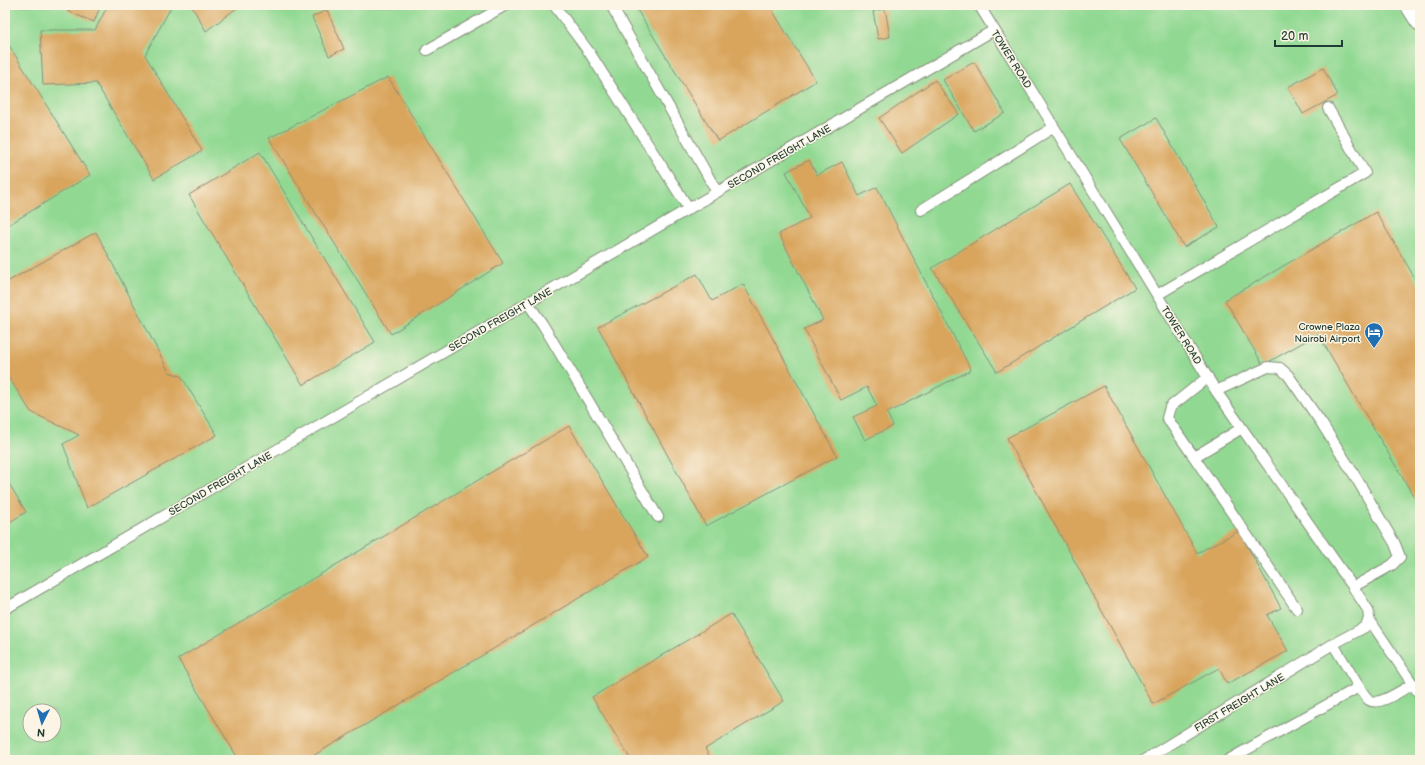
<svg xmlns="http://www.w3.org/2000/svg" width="1425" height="765" font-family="'Balsamiq Sans',sans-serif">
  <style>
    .green { fill: #91d993; stroke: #588b64; fill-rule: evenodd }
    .building { fill: #d9a55d }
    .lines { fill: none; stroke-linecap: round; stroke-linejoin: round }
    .lane-casing { stroke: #848f79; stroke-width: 12 }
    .street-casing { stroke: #848f79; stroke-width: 21 }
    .lane { stroke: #fff; stroke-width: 10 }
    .street { stroke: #fff; stroke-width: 19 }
    .labels { text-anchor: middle; stroke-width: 3; stroke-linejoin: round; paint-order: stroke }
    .street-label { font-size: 10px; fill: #1f3d34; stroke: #fcf5e5 }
    .poi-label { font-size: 10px; fill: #1f3d34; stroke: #fcf5e5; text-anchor: end }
  </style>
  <rect width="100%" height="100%" fill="#fcf5e5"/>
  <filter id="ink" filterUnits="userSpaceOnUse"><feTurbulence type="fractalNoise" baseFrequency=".025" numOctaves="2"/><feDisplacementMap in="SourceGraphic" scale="8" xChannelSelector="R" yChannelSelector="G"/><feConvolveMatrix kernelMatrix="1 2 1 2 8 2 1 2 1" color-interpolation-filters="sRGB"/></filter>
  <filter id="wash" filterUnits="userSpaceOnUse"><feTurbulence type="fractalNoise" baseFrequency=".012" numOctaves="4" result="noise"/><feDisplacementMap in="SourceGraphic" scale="16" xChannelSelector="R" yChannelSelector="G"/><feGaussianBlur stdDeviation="0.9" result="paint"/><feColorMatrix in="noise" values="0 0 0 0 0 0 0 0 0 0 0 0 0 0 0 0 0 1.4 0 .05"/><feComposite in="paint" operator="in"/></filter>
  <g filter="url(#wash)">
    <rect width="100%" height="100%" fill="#e8e1be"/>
    <!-- green -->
    <path class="green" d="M5,5H1420V760H5ZM30,711H54V735H30Z"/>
    <g id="blocks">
      <!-- building -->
      <path class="building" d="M69,5H101L94,22L67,11Z
        M108,5H167L171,7L145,55L202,151L154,179L96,83L43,85L40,30H95Z
        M191,5H241L206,31Z
        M634,5H769L816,81L718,141Z
        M885,9L890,37L878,39L873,11Z
        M327,10L344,49L329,56L312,17Z
        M5,39L90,175L5,227Z
        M974,62L1005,113L974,131L943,80Z
        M1323,68L1338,95L1303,114L1288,87Z
        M388,77L503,263L391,334L269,138Z
        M935,80L959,114L902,153L879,118Z
        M1156,118L1219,227L1184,247L1120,139Z
        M260,152L375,342L303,385L189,195Z
        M809,160L817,175L842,162L859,196L877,187L971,370L887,413L893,426L865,440L853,417L877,406L867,387L841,400L804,329L823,320L779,234L810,218L786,172Z
        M1070,184L1135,288L997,372L932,268Z
        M1376,212L1420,287V507L1318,334L1263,365L1225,300Z
        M96,232L169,372L181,376L217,435L87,508L63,444L79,435L31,412L5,372V283Z
        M697,274L712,301L743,284L837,456L706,526L598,327Z
        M1104,386L1197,553L1239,531L1281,608L1267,615L1288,651L1227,684L1219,668L1153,704L1007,438Z
        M569,426L648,557L306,760H239L178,659Z
        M5,477L26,512L5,525Z
        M731,614L784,701L705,749L712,760H631L592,697Z"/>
    </g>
  </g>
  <g filter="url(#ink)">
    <use href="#blocks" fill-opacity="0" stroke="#848f79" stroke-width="1"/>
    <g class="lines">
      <!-- lane casing -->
      <g class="lane-casing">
        <path id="lane" d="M554,5L589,52L689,209
          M611,5L717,192
          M979,5L1216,391L1353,587L1368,610L1369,619L1365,627L1333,644L1144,760
          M427,50L506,5
          M921,210L1054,127
          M1157,295L1365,173L1328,108
          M528,303L543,325L658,517
          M1208,377L1170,407L1167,418L1194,457L1242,428
          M1216,391L1268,367L1280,368L1288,375L1322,424L1355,476L1395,544L1400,557L1392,565L1353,587
          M1194,457L1297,609
          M5,609L994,30
          M1369,619L1420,695
          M1359,687C1362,691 1365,697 1369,700C1379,707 1403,689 1413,684
          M1228,760L1359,687L1333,644"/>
      </g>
      <!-- street casing -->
      <g class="street-casing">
        <path id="street" d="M1410,5L1420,21"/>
      </g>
      <!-- lane -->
      <use href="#lane" class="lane"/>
      <!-- street -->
      <use href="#street" class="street"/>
    </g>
  </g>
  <!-- icons -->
  <defs>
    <g id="hotel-pin" transform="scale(1)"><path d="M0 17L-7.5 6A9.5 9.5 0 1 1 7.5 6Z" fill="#1f6fb2" stroke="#fcf5e5"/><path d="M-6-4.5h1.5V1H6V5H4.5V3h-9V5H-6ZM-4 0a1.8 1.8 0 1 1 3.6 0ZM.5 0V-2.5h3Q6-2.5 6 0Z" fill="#fff"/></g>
  </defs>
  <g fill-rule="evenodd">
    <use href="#hotel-pin" x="1374" y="332"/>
  </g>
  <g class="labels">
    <!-- street labels -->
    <g class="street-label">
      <text transform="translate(1012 59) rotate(58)" y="4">TOWER ROAD</text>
      <text transform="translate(779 156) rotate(-30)" y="4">SECOND FREIGHT LANE</text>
      <text transform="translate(500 319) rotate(-30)" y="4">SECOND FREIGHT LANE</text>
      <text transform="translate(1182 335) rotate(58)" y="4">TOWER ROAD</text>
      <text transform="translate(220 483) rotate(-30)" y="4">SECOND FREIGHT LANE</text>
      <text transform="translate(1239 702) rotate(-31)" y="4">FIRST FREIGHT LANE</text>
    </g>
    <!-- poi labels -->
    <g class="poi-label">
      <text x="1360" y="330">Crowne Plaza<tspan x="1360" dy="12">Nairobi Airport</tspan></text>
    </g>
  </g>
  <!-- margin -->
  <rect width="1425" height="765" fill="none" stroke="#fcf5e5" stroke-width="20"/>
  <!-- north arrow -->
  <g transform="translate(42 723) rotate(185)"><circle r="19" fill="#fcf5e5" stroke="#a4ab9e"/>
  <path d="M0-3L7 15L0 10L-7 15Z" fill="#1f6fb2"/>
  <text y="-6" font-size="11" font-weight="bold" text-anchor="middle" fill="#1f3d34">N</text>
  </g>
  <!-- scale -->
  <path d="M1275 40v6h67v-6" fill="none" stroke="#1f3d34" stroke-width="2"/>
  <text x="1281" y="40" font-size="12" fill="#1f3d34" stroke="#fcf5e5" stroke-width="3" paint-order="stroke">20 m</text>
</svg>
